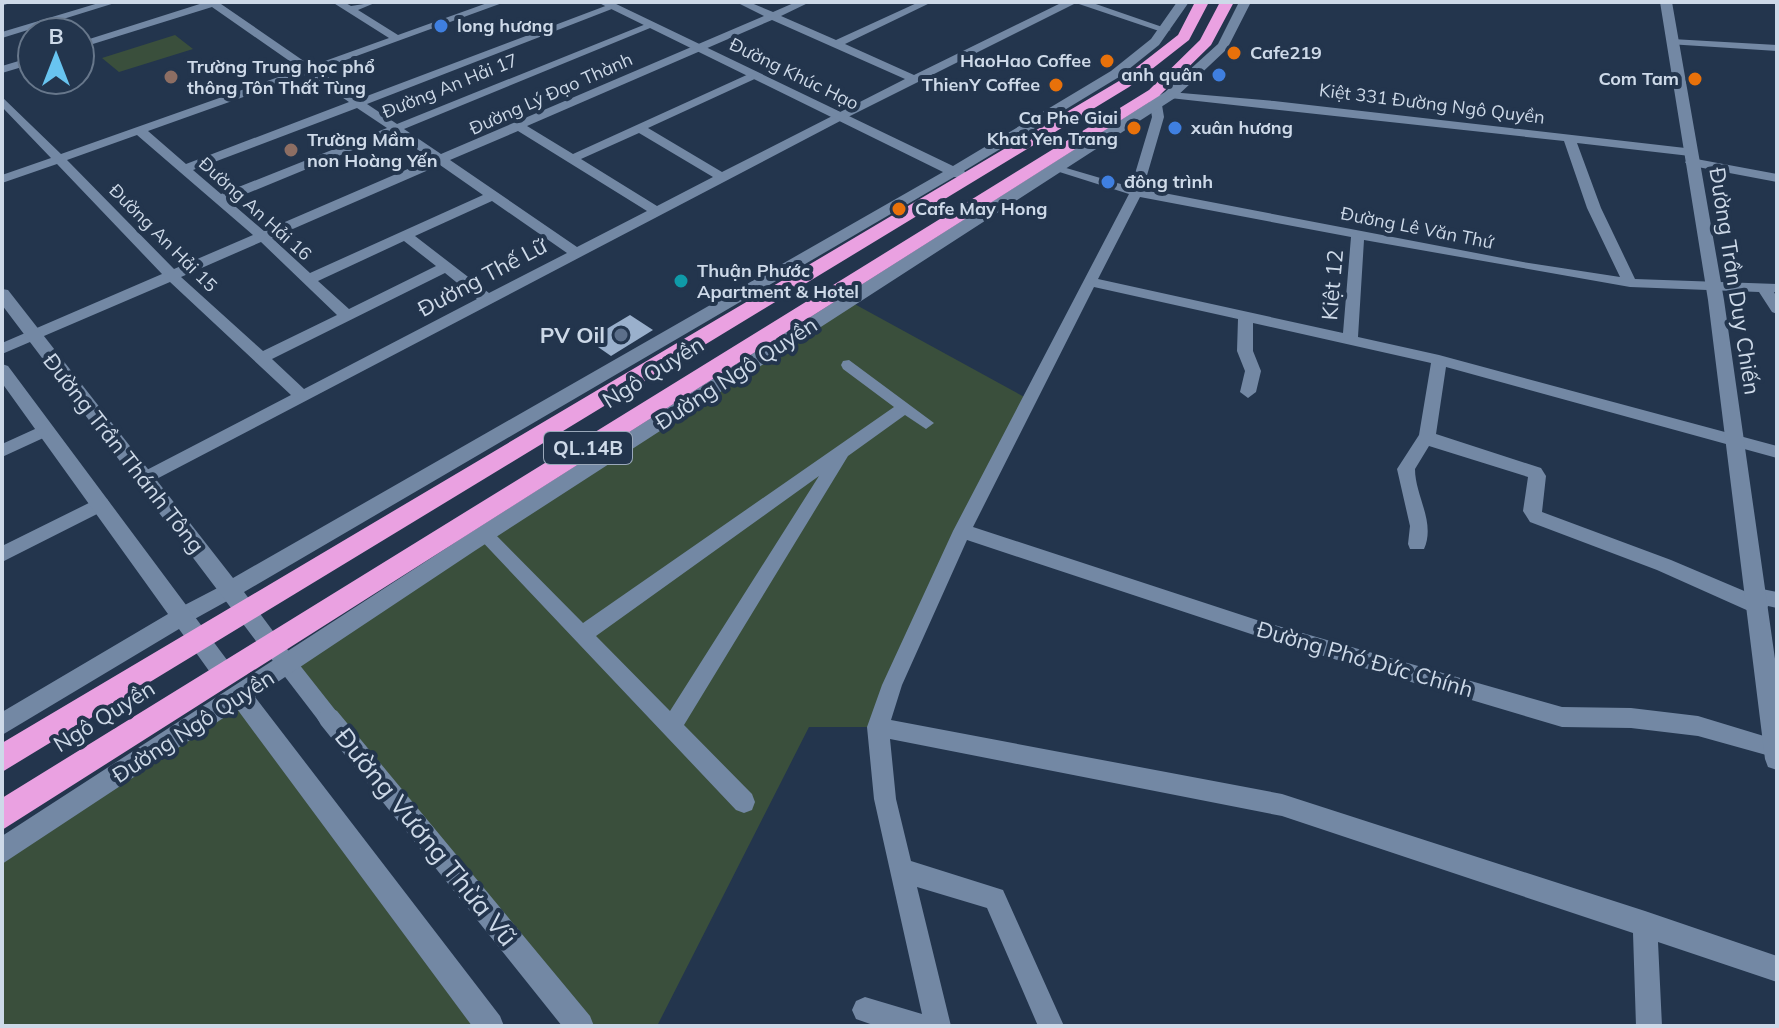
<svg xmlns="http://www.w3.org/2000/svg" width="1779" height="1028" font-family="Mulish,sans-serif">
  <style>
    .green { fill: #3a4f3c }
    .building { fill: #9ab0cc }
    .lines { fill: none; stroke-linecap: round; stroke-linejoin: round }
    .street { fill: #7388a4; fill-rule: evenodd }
    .secondary { fill: #7388a4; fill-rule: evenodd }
    .highway { fill: #eaa1e1; fill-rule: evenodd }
    .shop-dot { fill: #3f7fe0; stroke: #23354d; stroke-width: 3 }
    .food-dot { fill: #e8710a; stroke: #23354d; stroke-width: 3 }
    .education-dot { fill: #8d6e63; stroke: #23354d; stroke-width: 3 }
    .culture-dot { fill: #0f9aa8; stroke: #23354d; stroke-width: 3 }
    .service-dot { fill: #5c6f8a; stroke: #23354d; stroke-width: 3 }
    .labels { text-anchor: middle; stroke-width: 8; stroke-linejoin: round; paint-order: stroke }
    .far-poi-label { font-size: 18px; font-weight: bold; fill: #cdd9e8; stroke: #23354d; text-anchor: start }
    .far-street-label { font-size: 18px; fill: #cdd9e8; stroke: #23354d }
    .shield { fill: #23354d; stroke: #9aa8ba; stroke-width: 2 }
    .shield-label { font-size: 20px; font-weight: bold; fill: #cdd9e8 }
    .street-label { font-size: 22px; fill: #cdd9e8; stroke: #23354d }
    .poi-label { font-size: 22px; font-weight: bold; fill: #cdd9e8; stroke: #23354d; text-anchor: end }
    .near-street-label { font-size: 26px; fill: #cdd9e8; stroke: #23354d }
  </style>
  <rect width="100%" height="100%" fill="#23354d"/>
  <!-- green -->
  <path class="green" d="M175,35L193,49L119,72L102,58Z
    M849,301L1028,399L878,727H809L657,1026H580L286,665Z
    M240,695L490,1026H2V850Z"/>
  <!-- building -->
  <path class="building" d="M630,315L653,330L611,356L588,340Z"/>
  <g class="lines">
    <!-- street -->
    <path class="street" d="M2,2H12L2,6Z
      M102,2H118L2,38V32Z
      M206,2H223L221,4L311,66L389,38L332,2H344L351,6L377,2L358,10L398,35L490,2H505L318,70L359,99L608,5L617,7L367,104L397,124L646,24L655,26L404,129L441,154L764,16L736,2H749L773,12L796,2H810L781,16L836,40L919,2H932L845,44L914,75L1063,2H1090L1171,30L1162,32L1076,3L844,119L145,485L136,479L139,474L291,395L170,282L2,354V343L162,274L57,164L2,183V175L51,158L2,107V97L61,154L301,69L212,7L80,48V42ZM772,20L905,79L722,172L648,128L759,77V73H751L573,154L527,126ZM308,74L349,102L186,164L148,131ZM357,108L387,128L221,194L193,170ZM518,131L647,211L577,247L450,160ZM394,133L431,159L264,231L229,201ZM639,133L713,177L657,206L581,159ZM137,135L253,235L174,269L67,160ZM440,165L483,195L310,273L272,238ZM492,201L567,253L489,293L415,236ZM404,241L436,266L349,309L318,281ZM261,242L337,315L263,351L181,277ZM445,273L477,299L304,389L272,359Z
      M1672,39L1777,45V51L1668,44L1667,42Z
      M32,57V64L2,73V66Z
      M1154,90L1160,93L1164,117L1143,189L1523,262L1620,277L1587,208L1564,141L1170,98L1164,95L1170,92L1274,101L1694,149V155L1690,156L1577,143L1601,208L1635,279L1777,284V292H1774L1777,298V314L1772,312L1759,292L1630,287L1364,240L1358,337L1439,355L1777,446V458L1446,367L1436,434L1541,468L1546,476L1542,512L1671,560L1749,593L1757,588L1777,592V608L1768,606L1765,612L1758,614L1751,612L1657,570L1530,522L1523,511L1528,477L1429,446L1415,469C1415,496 1436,522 1424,549H1410L1408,544L1410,526L1397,469L1419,435L1431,363L1253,323V351L1261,371L1256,392L1248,398L1240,392L1245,371L1237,351L1238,319L1094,287L973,527L1257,620L1562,707L1631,708L1698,716L1777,740V758L1698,736L1631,728L1562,727L1257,636L967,540L902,685L891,720L1282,794L1645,911L1777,956V982L1658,942L1662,1026H1636L1633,933L1282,816L890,739L896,799L911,861L1003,890L1064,1026H1038L987,908L917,887L951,1026H876L856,1019L852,1010L856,1001L865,997L922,1014L874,799L867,727L882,685L953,531L1129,194L1050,169L1056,165L1131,187L1152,117L1148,93ZM1140,197L1351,237L1343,333L1098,279Z
      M1691,158L1777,174V182L1687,165L1685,162Z
      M849,360L934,423L926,429L905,415L848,456L684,725L752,794L755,802L752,810L744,813L736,810L475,534L478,529H490L583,623L894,407L843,369L841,365L843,361ZM819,476L670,711L596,636Z
      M46,424L54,430L52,434L2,457V444Z
      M101,497L107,499L110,504L107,509L2,562V546Z
      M231,581L238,583L241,589L238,595L191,621L184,623L177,621L174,615L177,609Z
      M273,637L280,640L336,711L340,718L336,725L329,728L322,725L266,652L263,646L266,640Z"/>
    <!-- secondary -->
    <path class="secondary" d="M597,2H612L953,166L1111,71L1151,39L1177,2H1189L1159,45L1119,77L964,171L968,175L966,178L954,177L244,592L284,646L281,653L273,656L265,653L2,305V289L8,290L233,578L943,172Z
      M1239,2H1251L1227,49L1175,98L476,550L255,697L500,1016L504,1026H472L237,709L2,864V836L462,538L1165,92L1218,44Z
      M1660,2H1672L1724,300L1777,673V770L1768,767L1765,759L1708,300Z
      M2,364L8,366L233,668L236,675L233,682L225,685L217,682L179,629L2,735V712L168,614L2,383Z
      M329,707L337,711L590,1016L594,1026H562L321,725L317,718L321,711Z"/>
    <!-- highway -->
    <path class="highway" d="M1195,2H1209L1189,40L1129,87L2,772V743L1119,81L1178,35Z
      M1220,2H1234L1211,45L1159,96L2,830V798L1149,90L1200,40Z"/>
  </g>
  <!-- markers -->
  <g class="shop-dot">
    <circle cx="441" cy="26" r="8"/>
    <circle cx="1219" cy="75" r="8"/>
    <circle cx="1175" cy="128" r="8"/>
    <circle cx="1108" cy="182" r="8"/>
  </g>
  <g class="food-dot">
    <circle cx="1234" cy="53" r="8"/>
    <circle cx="1107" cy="61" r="8"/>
    <circle cx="1695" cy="79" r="8"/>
    <circle cx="1056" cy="85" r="8"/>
    <circle cx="1134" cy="128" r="8"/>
    <circle cx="899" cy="209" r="8"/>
  </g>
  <g class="education-dot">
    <circle cx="171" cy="77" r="8"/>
    <circle cx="291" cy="150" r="8"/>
  </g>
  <circle class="culture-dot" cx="681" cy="281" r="8"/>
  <circle class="service-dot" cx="621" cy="335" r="8"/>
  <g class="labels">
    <!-- far-poi labels -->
    <g class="far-poi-label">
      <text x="457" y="32">long hương</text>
      <text x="1250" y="59">Cafe219</text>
      <text x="1091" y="67" text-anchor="end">HaoHao Coffee</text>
      <text x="187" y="73">Trường Trung học phổ<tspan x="187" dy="21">thông Tôn Thất Tùng</tspan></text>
      <text x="1203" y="81" text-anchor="end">anh quân</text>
      <text x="1679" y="85" text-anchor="end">Com Tam</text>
      <text x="1040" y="91" text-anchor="end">ThienY Coffee</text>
      <text x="1118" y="124" text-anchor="end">Ca Phe Giai<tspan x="1118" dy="21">Khat Yen Trang</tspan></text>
      <text x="1191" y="134">xuân hương</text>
      <text x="307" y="146">Trường Mầm<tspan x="307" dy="21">non Hoàng Yến</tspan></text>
      <text x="1124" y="188">đông trình</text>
      <text x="915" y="215">Cafe May Hong</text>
      <text x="697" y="277">Thuận Phước<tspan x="697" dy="21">Apartment &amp; Hotel</tspan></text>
    </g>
    <!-- far-street labels -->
    <g class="far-street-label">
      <text transform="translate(794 74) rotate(26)" y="6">Đường Khúc Hạo</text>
      <text transform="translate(450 86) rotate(-22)" y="6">Đường An Hải 17</text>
      <text transform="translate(551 94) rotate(-24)" y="6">Đường Lý Đạo Thành</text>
      <text transform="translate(1432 104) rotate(7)" y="6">Kiệt 331 Đường Ngô Quyền</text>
      <text transform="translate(255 209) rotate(42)" y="6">Đường An Hải 16</text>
      <text transform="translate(1417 228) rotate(11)" y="6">Đường Lê Văn Thứ</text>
      <text transform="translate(163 238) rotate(45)" y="6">Đường An Hải 15</text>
    </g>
    <!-- shield labels -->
    <rect class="shield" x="544" y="432" width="88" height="32" rx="6"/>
    <g class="shield-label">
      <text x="588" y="455">QL.14B</text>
    </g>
    <!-- street labels -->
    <g class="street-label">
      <text transform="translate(482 277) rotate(-28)" y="8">Đường Thế Lữ</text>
      <text transform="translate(1735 281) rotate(81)" y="8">Đường Trần Duy Chiến</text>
      <text transform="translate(1332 285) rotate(-85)" y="8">Kiệt 12</text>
      <text transform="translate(653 372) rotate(-32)" y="8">Ngô Quyền</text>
      <text transform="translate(736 373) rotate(-33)" y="8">Đường Ngô Quyền</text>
      <text transform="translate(124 453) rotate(52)" y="8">Đường Trần Thánh Tông</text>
      <text transform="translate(1365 659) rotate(16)" y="8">Đường Phó Đức Chính</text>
      <text transform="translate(104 716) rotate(-32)" y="8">Ngô Quyền</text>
      <text transform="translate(193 726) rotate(-33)" y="8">Đường Ngô Quyền</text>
    </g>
    <!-- poi labels -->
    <g class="poi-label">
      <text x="605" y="343">PV Oil</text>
    </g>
    <!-- near-street labels -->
    <g class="near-street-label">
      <text transform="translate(426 837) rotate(51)" y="9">Đường Vương Thừa Vũ</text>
    </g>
  </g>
  <!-- border -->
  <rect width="1779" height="1028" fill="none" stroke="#cdd9e8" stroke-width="8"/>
  <!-- north arrow -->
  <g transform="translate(56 56)"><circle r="38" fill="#23354d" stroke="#67778b" stroke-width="2"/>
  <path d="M0-6L14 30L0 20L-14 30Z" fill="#68c4f0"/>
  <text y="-12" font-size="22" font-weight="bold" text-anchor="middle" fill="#cdd9e8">B</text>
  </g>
</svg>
